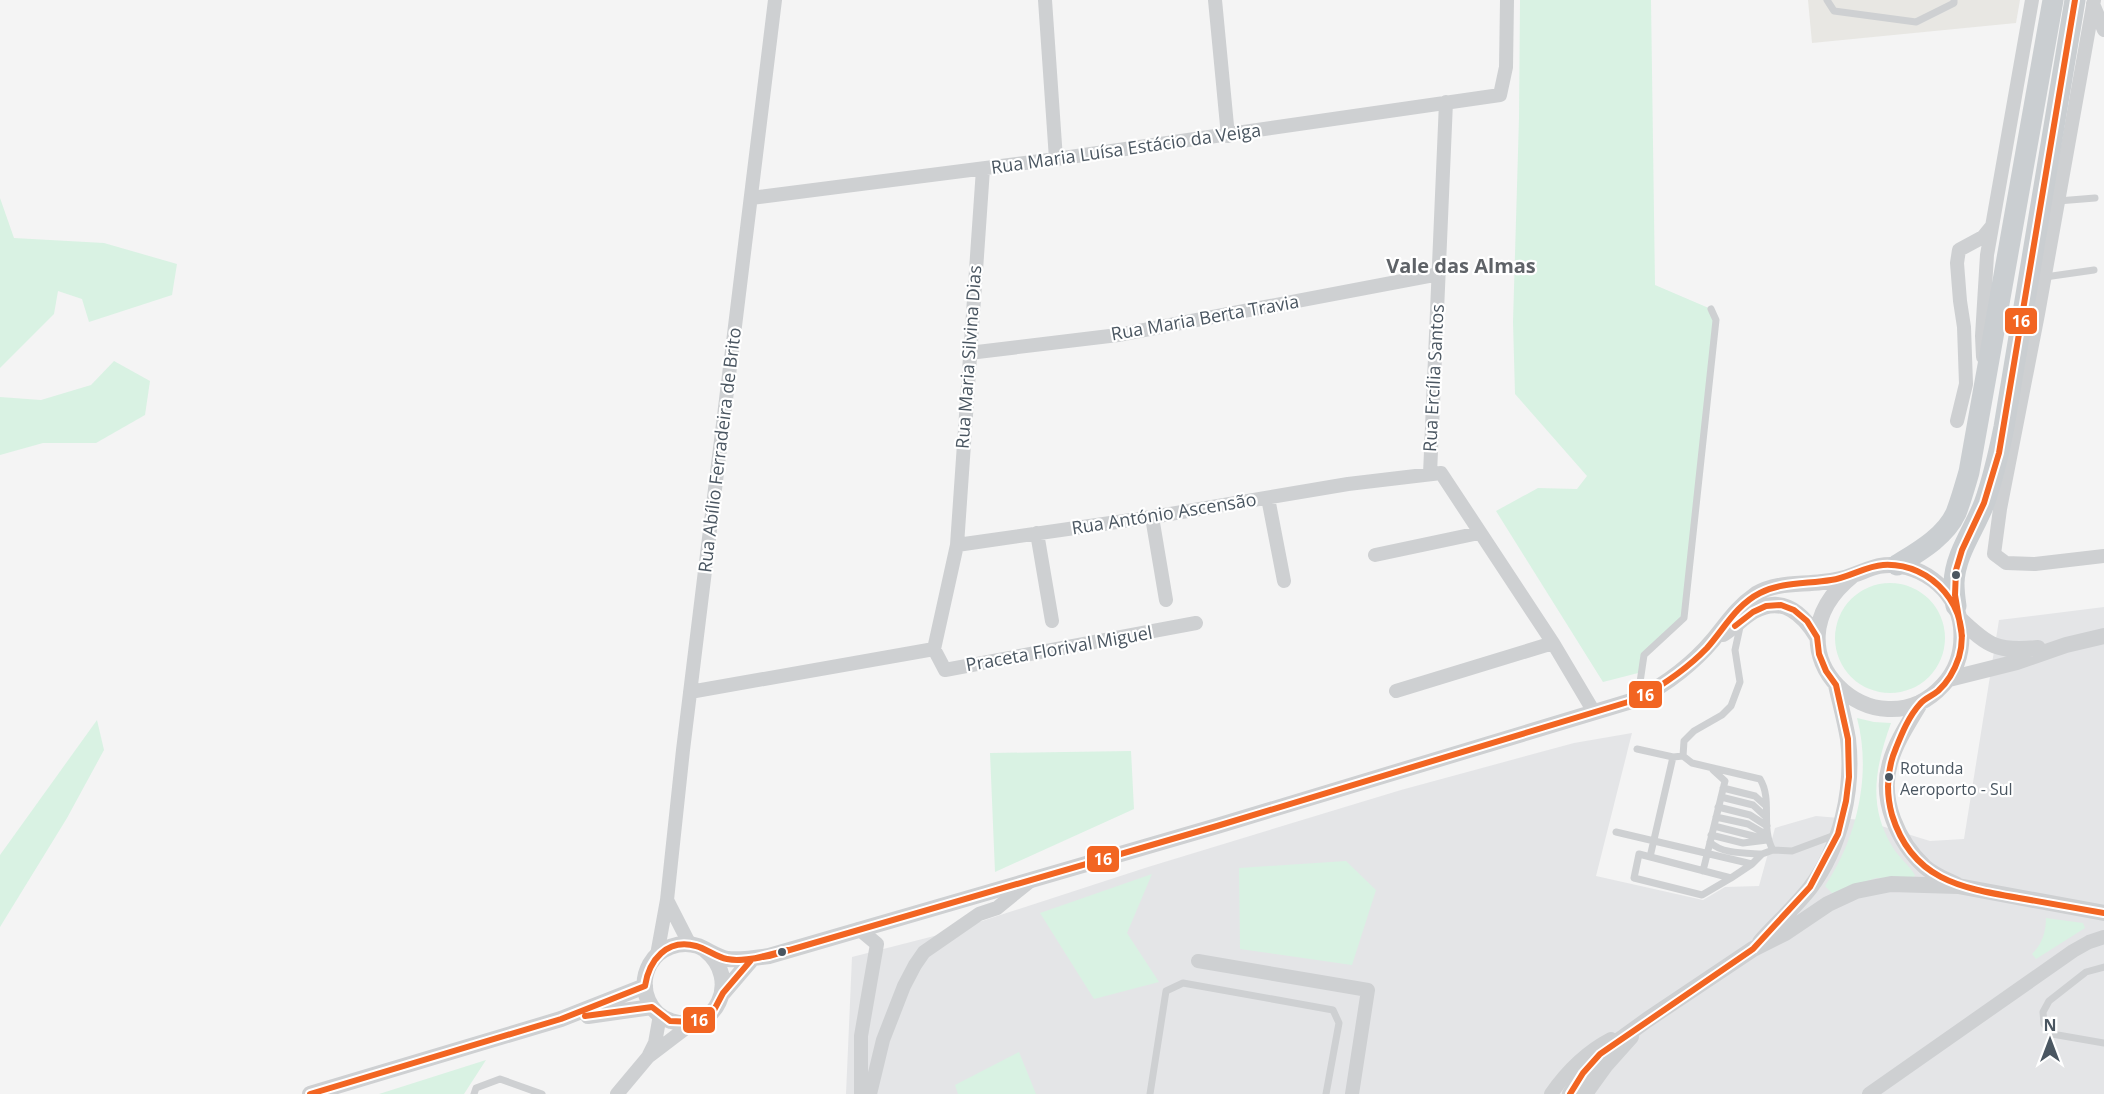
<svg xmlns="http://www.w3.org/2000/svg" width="2104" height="1094" font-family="'Open Sans',sans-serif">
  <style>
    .commercial { fill: #e8e7e3 }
    .airport { fill: #e4e5e7 }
    .green { fill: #d9f2e3 }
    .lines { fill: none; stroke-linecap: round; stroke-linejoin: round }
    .service { stroke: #ced0d2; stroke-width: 7 }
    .minor { stroke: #ced0d2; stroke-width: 14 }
    .tertiary { stroke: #ced0d2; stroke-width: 16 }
    .primary { stroke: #caced1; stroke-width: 21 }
    .bus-1-casing { stroke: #fff; stroke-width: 10 }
    .bus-1 { stroke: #f26522; stroke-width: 6 }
    .bus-dot { fill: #4a5661; stroke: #fff; stroke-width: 2 }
    .labels { text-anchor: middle; stroke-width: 4.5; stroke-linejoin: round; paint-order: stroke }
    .bus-label { font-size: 16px; fill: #4a5661; stroke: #fff; text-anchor: start }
    .street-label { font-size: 18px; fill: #4a5661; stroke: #fff }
    .neighbourhood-label { font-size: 20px; font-weight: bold; fill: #5f6368; stroke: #fff }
    .line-badge { stroke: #fff; stroke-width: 2 }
    .badge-label { font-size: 16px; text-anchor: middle; font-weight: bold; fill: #fff }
  </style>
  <rect width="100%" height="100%" fill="#f4f4f4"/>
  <!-- commercial -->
  <path class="commercial" d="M1808,0H2020L2016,23L1812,43Z"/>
  <!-- airport -->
  <path class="airport" d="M2104,607V1094H846L852,957L942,934L1148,867L1401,790L1574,743L1632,733L1596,876L1703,900L1725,887L1759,886L1775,828L1816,816L1862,820L1930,841L1964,839L1999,620Z"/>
  <!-- green -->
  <path class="green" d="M1520,0H1651L1655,285L1711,309L1716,320L1684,618L1644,655L1642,672L1603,682L1496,511L1538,488L1577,489L1587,476L1515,394L1513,322L1519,118Z
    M0,198L14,238L104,243L177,264L172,295L89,322L82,299L58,291L54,314L0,368Z
    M114,361L150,381L145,415L96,443H43L0,455V397L41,400L91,385Z
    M1835 638a55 55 0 1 1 110 0a55 55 0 1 1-110 0Z
    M1857,718L1874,722L1891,723C1876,765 1867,805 1892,846C1898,857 1909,865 1915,875L1914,877L1876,878L1832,893L1825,886C1857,838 1872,774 1857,718Z
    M97,720L104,750L67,818L0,927V855Z
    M1131,751L1134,809L995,872L990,753Z
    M1346,861L1376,890L1352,965L1240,949L1239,868Z
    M1152,874L1127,933L1159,982L1094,999L1040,913Z
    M2046,918L2083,923L2085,928L2036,959L2032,954C2042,944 2046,932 2046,918Z
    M1019,1052L1036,1094H958L955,1085Z
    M486,1060L464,1094H379Z"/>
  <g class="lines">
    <!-- service -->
    <path class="service" d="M1827,0L1834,11L1916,22L1954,3V0
      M2058,201L2095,198
      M2045,277L2094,270
      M1638,696L1644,655L1684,618L1716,320L1711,309
      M1637,749L1673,757L1683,756L1692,763L1760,779C1773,800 1760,828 1773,850L1792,851L1835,835
      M1683,756L1684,741L1694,731L1722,715L1731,706L1740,682L1735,650L1740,627
      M1723,788L1755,796L1766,806
      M1721,797L1753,805L1766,817
      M1718,807L1750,815L1767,826
      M1716,817L1748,824L1767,835
      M1714,826L1765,839
      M1616,832L1752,864L1762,854L1773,850
      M1711,835L1743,843L1767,840
      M1710,842C1721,854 1746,853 1762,854
      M1650,857L1673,757
      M1703,871L1725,781L1713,770
      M1731,878L1702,895L1634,878L1639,854L1731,878L1752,864
      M2104,967L2086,972L2049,1001L2043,1012L2044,1024L2052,1034L2104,1043
      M474,1094L476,1088L500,1079L542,1094
      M1150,1094L1166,991L1183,983L1333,1010L1339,1023L1326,1094"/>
    <!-- minor -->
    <path class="minor" d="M1045,0L1056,159
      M1215,0L1228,136
      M2094,0L2038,314L2000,509L1994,554L2006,563L2035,564L2104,556
      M2093,4L2104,30
      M751,198L1056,159L1500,95L1506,67L1507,0
      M969,353L1118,335L1439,274
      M1983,357L1982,336L1987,255L2032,0
      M1957,421L1966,384L1964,327L1960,301L1957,263L1959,250L1983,237L1992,226
      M1430,474L1446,102
      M1268,498L1284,581
      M1152,517L1166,600
      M1037,533L1052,621
      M957,545L983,169
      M1375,555L1479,533
      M934,649L945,670L1196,623
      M1396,691L1553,643
      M690,692L934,649L957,545L1152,517L1348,484L1441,473L1553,643L1594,712
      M667,900L690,945
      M859,929L877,944L861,1036V1094
      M657,955L667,900L683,750L775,0
      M1198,961L1368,990L1352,1094
      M649,1055L655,1043L660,1015
      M617,1094L648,1057L694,1022
      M870,1094L883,1040L904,986L915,965L924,952L979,914L997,908L1029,882
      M1551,1094C1567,1071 1586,1052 1611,1039
      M1586,1094L1607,1065L1632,1037
      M1869,1094L2073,951L2089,942L2104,937"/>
    <!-- tertiary -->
    <path class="tertiary" d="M1960,619C1989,647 1998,652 2038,648
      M1723,634C1734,627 1744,617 1754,611C1783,595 1803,614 1817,637
      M1949,679L2017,662L2066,645L2104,636
      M1921,702C1910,721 1896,741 1890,763C1879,800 1898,842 1925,867C1934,875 1947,880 1957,885
      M1760,942C1776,924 1795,907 1810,888C1841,847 1854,789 1848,739C1845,721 1840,703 1836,685
      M705,950C742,979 716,1036 671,1021C661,1018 652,1010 648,1000C643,988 644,975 650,964C659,948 680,940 698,946C708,950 717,957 728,959C742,960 756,958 769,956L1217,826L1638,699C1666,684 1692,665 1713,640C1727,623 1737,607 1756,594C1777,582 1799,585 1822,582C1832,581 1844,579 1853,575C1862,572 1870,568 1879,566C1917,559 1957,589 1961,627C1963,648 1958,669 1943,685C1877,757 1759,652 1852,576
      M723,993L752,959
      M588,1016L652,1007
      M310,1094L561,1019L645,986
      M1570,1094L1583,1073L1600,1054L1647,1020L1753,949L1785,933L1828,904L1856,891L1891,884L1958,886L2104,913"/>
    <!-- primary -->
    <path class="primary" d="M1897,565C1918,552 1945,537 1956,513C1961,500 1965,486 1969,472L2053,0
      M1956,606C1955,599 1954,591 1954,583C1955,554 1974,530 1984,504C1993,479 1999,452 2004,427L2075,0"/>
    <!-- bus-1 casing -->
    <g class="bus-1-casing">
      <path id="bus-1" d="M1962,636L1955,595L1956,570L1962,550L1984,503L1999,453L2075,0
        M585,1016L652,1007L670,1021L694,1022L704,1018L713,1012L723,993L752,959L788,950
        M310,1094L561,1019L645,986C649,960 667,938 696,946C707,949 716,957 727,959C740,962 755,958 769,956L1217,826L1638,699C1663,685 1687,669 1707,648C1724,629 1736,605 1760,593C1781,582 1807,584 1831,580C1848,578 1866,566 1883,565C1932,562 1973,609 1959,657C1955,669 1948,682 1938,691C1932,696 1925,698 1920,704C1909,716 1902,733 1896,748C1887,769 1886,793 1892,815C1912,880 1961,888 2019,898C2048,903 2076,908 2104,913
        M1570,1094L1583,1073L1600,1054L1753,949L1810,887L1838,834L1846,801L1849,777L1848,739L1836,685L1826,671L1819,654L1817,637L1807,621L1794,610L1781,605L1766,606L1753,612L1735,626"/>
    </g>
    <!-- bus-1 -->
    <use href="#bus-1" class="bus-1"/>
  </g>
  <!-- markers -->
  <g class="bus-dot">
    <circle cx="1956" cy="575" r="5"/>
    <circle cx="1889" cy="777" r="5"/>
    <circle cx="782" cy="952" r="5"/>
  </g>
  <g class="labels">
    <!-- bus labels -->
    <g class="bus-label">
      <text x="1900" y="774">Rotunda<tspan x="1900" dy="21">Aeroporto - Sul</tspan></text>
    </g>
    <!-- street labels -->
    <g class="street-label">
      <text transform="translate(1126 149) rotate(-8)" y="6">Rua Maria Luísa Estácio da Veiga</text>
      <text transform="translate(1205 318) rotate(-10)" y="6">Rua Maria Berta Travia</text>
      <text transform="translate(969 357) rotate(-86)" y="6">Rua Maria Silvina Dias</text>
      <text transform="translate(1434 378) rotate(-87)" y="6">Rua Ercília Santos</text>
      <text transform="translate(720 450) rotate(-83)" y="6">Rua Abílio Ferradeira de Brito</text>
      <text transform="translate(1164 514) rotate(-9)" y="6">Rua António Ascensão</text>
      <text transform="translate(1059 649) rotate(-10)" y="6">Praceta Florival Miguel</text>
    </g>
    <!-- neighbourhood labels -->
    <g class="neighbourhood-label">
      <text x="1461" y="273">Vale das Almas</text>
    </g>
  </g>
  <g class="line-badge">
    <rect x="2004" y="307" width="34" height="28" rx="6" fill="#f26522"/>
    <rect x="1628" y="680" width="35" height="29" rx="6" fill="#f26522"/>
    <rect x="1086" y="845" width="34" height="28" rx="6" fill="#f26522"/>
    <rect x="682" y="1006" width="34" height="28" rx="6" fill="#f26522"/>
  </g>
  <g class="badge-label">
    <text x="2021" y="327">16</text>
    <text x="1645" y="701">16</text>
    <text x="1103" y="865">16</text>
    <text x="699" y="1026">16</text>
  </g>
  <!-- north arrow -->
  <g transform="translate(2050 1040)" stroke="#ffffff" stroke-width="4.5" paint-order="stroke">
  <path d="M0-4.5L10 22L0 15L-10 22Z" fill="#4a5661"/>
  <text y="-9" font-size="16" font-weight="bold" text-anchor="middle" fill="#4a5661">N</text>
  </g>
</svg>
